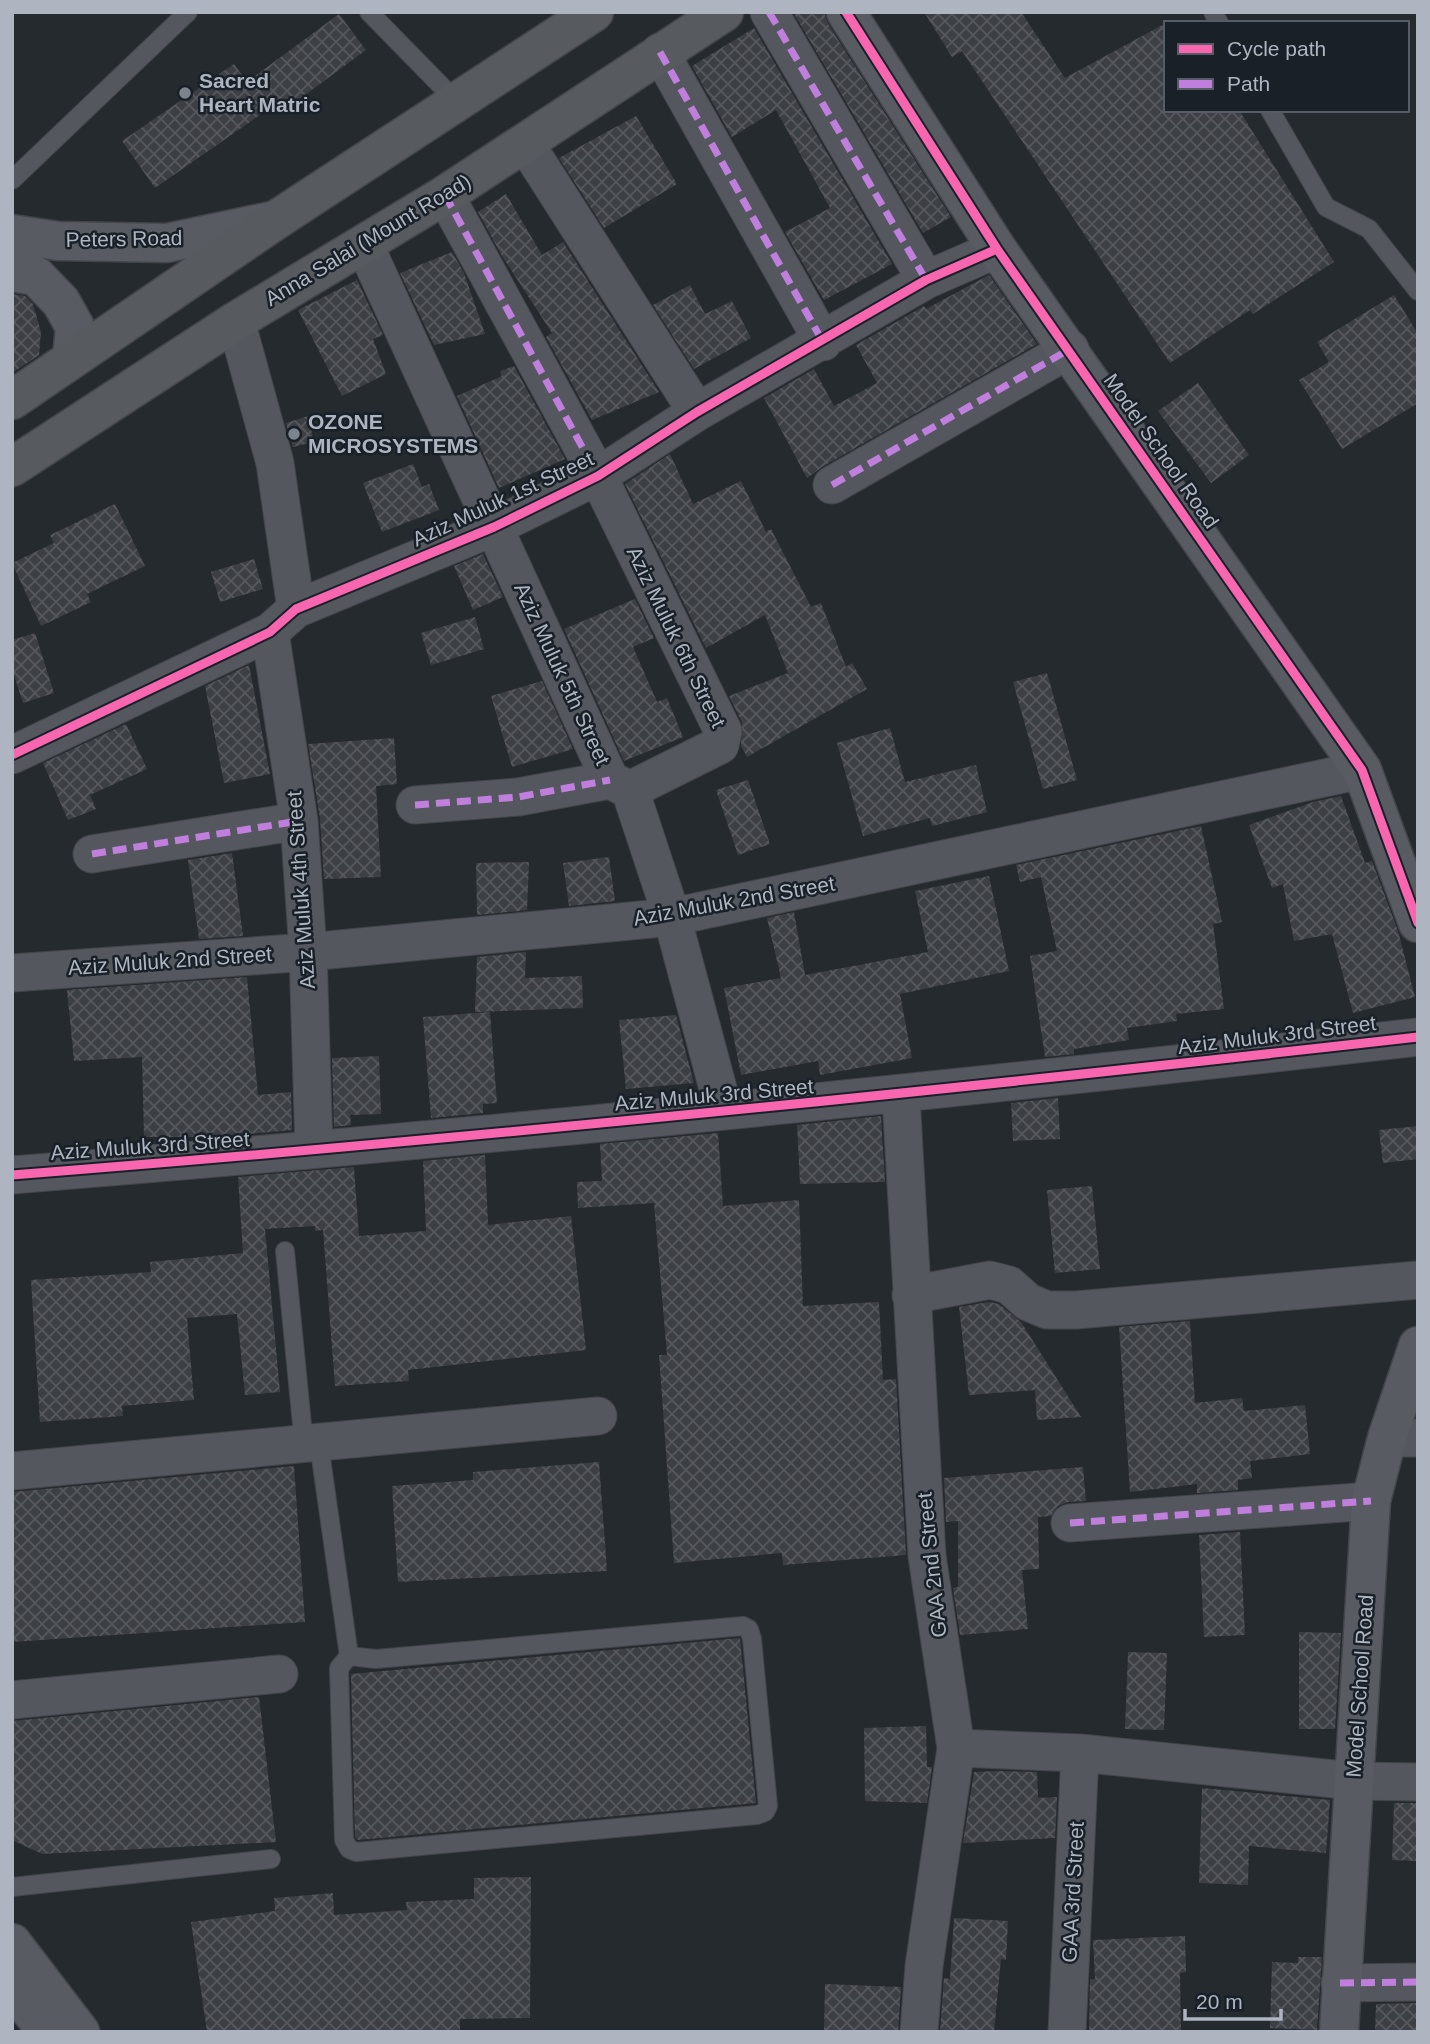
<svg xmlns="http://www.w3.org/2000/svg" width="1430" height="2044" font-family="Helvetica,sans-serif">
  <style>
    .building { fill: url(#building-cross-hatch) }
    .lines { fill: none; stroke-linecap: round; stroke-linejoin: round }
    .lane-casing { stroke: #42464a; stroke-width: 20 }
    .street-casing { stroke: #42464a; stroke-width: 39 }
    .secondary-casing { stroke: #42464a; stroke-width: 41 }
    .primary-casing { stroke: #42464c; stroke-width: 41 }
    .lane { stroke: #54585e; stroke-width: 18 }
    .street { stroke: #54585e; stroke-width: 37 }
    .secondary { stroke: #585c62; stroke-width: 38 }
    .primary { stroke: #575b5f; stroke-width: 38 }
    .quiet { stroke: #c07fdc; stroke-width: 7; stroke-dasharray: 14 7; stroke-linecap: butt }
    .cycleway-casing { stroke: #192028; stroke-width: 13 }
    .cycleway { stroke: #f766af; stroke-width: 9 }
    .poi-dot { fill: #7e848e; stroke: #192028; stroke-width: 2.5 }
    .labels { text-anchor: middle; stroke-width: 5; stroke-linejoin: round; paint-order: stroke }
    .poi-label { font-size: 21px; font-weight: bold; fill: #aeb5c1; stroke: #192028; text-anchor: start }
    .street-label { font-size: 21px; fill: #aeb5c1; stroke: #192028 }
  </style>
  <defs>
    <pattern id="building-cross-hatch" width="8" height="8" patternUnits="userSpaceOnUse" patternTransform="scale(1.75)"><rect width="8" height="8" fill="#3c3f44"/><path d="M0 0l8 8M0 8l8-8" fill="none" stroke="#56585d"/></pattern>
  </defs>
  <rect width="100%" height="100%" fill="#252a2f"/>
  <!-- building -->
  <path class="building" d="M793,12H824L828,24L951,217L923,233Z
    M924,12H1021L1065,78L1166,23V110H1239L1334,262L1253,314L1250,310L1170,363L962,51L952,57Z
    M339,14L366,50L286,109L280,101L155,188L122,141L234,64L247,82Z
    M754,28L892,264L824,300L785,232L830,208L776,110L732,137L692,66Z
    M636,116L677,184L604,228L559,158Z
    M506,194L542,255L563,242L659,392L592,420L546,337L552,333L502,256L478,212Z
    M452,252L464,273L485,334L434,345L400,273Z
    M989,275L1037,344L822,467L807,478L764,398L814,369L834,406L877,383L856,345L924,306L926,309Z
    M357,280L383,335L373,339L386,374L342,396L298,310Z
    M690,285L705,314L732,301L751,338L694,369L653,305Z
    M12,294L25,296L33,304L41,332L39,355L12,373Z
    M1394,295L1418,334V403L1342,449L1299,380L1329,362L1317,342Z
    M514,366L565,459L499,488L457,396L502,376L500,371Z
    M1198,383L1249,455L1211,483L1158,411Z
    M308,416L314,442L293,447L286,423Z
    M670,454L693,504L741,481L766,532L771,529L811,607L821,603L846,667L852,663L867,689L747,757L741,746L742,722L729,696L788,673L765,615L706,648L625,484Z
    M413,464L422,487L429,484L439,510L382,532L363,483Z
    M115,504L145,566L87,594L91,602L41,626L12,563L54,543L50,535Z
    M483,554L503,597L473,610L454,566Z
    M254,559L263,589L220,602L211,572Z
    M635,599L654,638L633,647L657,702L667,698L683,737L624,761L564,629Z
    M475,617L484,649L431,665L421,633Z
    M35,633L54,693L23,703L12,669V640Z
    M249,665L270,774L224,783L205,686Z
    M1047,673L1077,780L1043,789L1013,682Z
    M542,681L573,749L512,767L491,696Z
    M126,724L147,769L90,795L96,809L68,820L43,763Z
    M890,728L905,782L976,765L987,812L932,826L930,818L863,836L837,743Z
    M394,738L397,784L376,786L381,877L324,879L320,818L308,744Z
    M748,780L770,844L738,855L716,790Z
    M1341,796L1365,863L1372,861L1398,931L1415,997L1353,1013L1332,934L1294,941L1283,884L1272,888L1249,825L1313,802Z
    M1201,826L1222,922L1213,924L1224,1009L1176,1014L1177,1021L1127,1028L1129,1040L1074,1049V1054L1045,1057L1030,956L1057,951L1041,877L1020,882L1016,865Z
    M232,853L243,936L199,939L188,860Z
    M609,857L615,901L569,906L563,863Z
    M529,862L527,910L477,915L476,863Z
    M989,876L1009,971L900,994L912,1058L820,1075L818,1061L741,1075L724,988L781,978L767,918L794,912L805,975L928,952L915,891Z
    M526,952L525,978L582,976L583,1008L475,1012L477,957Z
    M247,977L258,1095L291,1092L292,1130L215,1137H144L142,1057L74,1061L67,990Z
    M490,1012L497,1103L483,1104V1113L431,1118L423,1017Z
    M676,1015L694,1083L626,1089L619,1020Z
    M379,1056L381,1114L350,1115L351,1125L334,1127L332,1058Z
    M1058,1098L1060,1139L1013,1141L1011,1103Z
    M881,1116L885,1182L800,1184L797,1125Z
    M1418,1126V1159L1383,1163L1379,1130Z
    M718,1133L723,1206L799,1200L803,1306L879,1302L883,1380L896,1379L906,1555L783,1565L782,1553L674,1563L659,1355H667L654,1203L578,1208L577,1182L602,1181L600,1144Z
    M485,1155L488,1225L571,1216L586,1350L408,1370L409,1381L335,1386L323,1230L315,1231V1226L265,1229L280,1392L245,1395L237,1314L187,1318L194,1400L122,1406L123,1416L40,1422L31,1280L151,1272L150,1262L243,1253L238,1177L354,1167L359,1236L426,1231L423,1161Z
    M1092,1186L1100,1269L1055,1273L1047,1190Z
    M989,1302L999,1304L1021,1322L1081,1417L1037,1420L1035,1390L969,1395L959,1307Z
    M1190,1321L1195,1403L1242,1398L1244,1411L1305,1405L1310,1454L1250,1461L1252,1478L1238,1480V1490L1197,1493V1484L1130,1492L1119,1327Z
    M599,1462L607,1571L398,1582L392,1486L473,1480V1472Z
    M294,1466L305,1622L12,1642V1492Z
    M1083,1467L1086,1501L1068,1502L1058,1506L1051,1516L1038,1517L1039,1569L1022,1570L1028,1629L960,1635L953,1588L958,1587V1521L946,1522L944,1478Z
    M1240,1532L1245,1635L1204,1637L1199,1535Z
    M1299,1632L1341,1633L1335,1729H1299Z
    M740,1638L756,1803L358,1840L355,1837L351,1674Z
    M1128,1652L1167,1653L1164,1730L1125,1729Z
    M259,1697L276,1842L42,1854L12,1840V1721Z
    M926,1726L927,1767H932L927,1803L865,1801L864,1728Z
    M996,1771L1037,1772L1038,1798L1057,1797L1055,1838L963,1843L974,1772Z
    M1202,1788L1330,1800L1326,1853L1249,1846L1248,1885L1199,1883Z
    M1394,1803H1418V1861L1392,1860Z
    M531,1877L530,2018L460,2019V2032H207L191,1922L275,1911L274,1898L333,1893L334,1915L407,1910L406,1902L474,1899V1878Z
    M954,1918L1008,1921L1006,1960L1001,1959L994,2032H940L944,1978L950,1979Z
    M1185,1936L1186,1972L1180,1973L1181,2032H1089L1090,1979H1095L1093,1940Z
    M1298,1957H1322L1317,2030L1270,2028L1272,1962L1298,1963Z
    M825,1984L901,1987L898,2032H824Z
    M1418,2003V2032H1375L1376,2004Z"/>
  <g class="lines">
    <!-- lane casing -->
    <g class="lane-casing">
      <path id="lane" d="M369,12L457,102
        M1213,12L1219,23
        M1270,110L1326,207L1369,229L1418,291
        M12,180L188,12
        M285,1251L304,1445
        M319,1444L349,1656L376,1659L743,1626L749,1629L752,1639L768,1806L765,1812L757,1815L356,1852L349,1849L344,1840L339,1668L349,1656
        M12,1887L271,1859"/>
    </g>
    <!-- street casing -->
    <g class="street-casing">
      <path id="street" d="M769,12L926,280
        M660,52L823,342
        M525,143L697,412
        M445,195L598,476L723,731L720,745L630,790
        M364,244L610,780L630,790L672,917L724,1111
        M236,321L275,463L296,609
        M832,485L1070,349
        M270,632L299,821L308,952L314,1149
        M12,755L270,632L296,609L494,527L598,476L697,412L926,280L997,249
        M415,805L518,797L610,780
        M92,854L299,821
        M12,973L308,952L672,917L1362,770
        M901,1096L927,1556L956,1748L924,1966L919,2032
        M12,1175C482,1138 950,1090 1418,1037
        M911,1295L990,1280L1009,1285L1028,1302L1047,1310H1076L1418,1280
        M1387,1438H1418
        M12,1471L598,1416
        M1070,1523L1371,1501
        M12,1700L279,1674
        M956,1748L1080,1753L1354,1781L1418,1782
        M1340,1983L1418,1982
        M1067,2032L1080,1753"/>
    </g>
    <!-- secondary casing -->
    <g class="secondary-casing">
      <path id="secondary" d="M846,12L997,249L1362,770L1418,923
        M12,234L58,241L167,243L276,220
        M12,272L36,276L61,302L75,327L72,359
        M12,1943L80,2032
        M12,1988L48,2032
        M1339,2032L1371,1501L1387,1438L1418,1346"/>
    </g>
    <!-- primary casing -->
    <g class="primary-casing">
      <path id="primary" d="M12,400L276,220L594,12
        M12,467L236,321L445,195L724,12"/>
    </g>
    <!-- lane -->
    <use href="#lane" class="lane"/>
    <!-- street -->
    <use href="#street" class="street"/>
    <!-- secondary -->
    <use href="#secondary" class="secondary"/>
    <!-- primary -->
    <use href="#primary" class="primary"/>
    <!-- quiet -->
    <path class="quiet" d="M769,12L926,280
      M660,52L823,342
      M445,195L598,476
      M832,485L1070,349
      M415,805L518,797L610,780
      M92,854L299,821
      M1070,1523L1371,1501
      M1340,1983L1418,1982"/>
    <!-- cycleway casing -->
    <g class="cycleway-casing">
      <path id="cycleway" d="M846,12L997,249L1362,770L1418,923
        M12,755L270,632L296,609L494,527L598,476L697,412L926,280L997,249
        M12,1175C482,1138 950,1090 1418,1037"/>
    </g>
    <!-- cycleway -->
    <use href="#cycleway" class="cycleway"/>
  </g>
  <!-- markers -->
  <g class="poi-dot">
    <circle cx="185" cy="93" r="7"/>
    <circle cx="294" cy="434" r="7"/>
  </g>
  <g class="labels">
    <!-- poi labels -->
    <g class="poi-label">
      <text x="199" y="88">Sacred<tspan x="199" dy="24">Heart Matric</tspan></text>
      <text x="308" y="429">OZONE<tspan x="308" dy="24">MICROSYSTEMS</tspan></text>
    </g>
    <!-- street labels -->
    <g class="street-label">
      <text transform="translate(124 239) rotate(-1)" y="7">Peters Road</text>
      <text transform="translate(368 240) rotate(-31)" y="7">Anna Salai (Mount Road)</text>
      <text transform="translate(1161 451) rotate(55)" y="7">Model School Road</text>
      <text transform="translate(503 499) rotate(-25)" y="7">Aziz Muluk 1st Street</text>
      <text transform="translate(676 637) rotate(64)" y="7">Aziz Muluk 6th Street</text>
      <text transform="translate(562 674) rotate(65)" y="7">Aziz Muluk 5th Street</text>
      <text transform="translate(301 890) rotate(-94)" y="7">Aziz Muluk 4th Street</text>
      <text transform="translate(734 901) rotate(-10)" y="7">Aziz Muluk 2nd Street</text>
      <text transform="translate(170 961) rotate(-4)" y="7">Aziz Muluk 2nd Street</text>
      <text transform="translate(1277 1035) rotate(-7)" y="7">Aziz Muluk 3rd Street</text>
      <text transform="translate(714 1095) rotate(-5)" y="7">Aziz Muluk 3rd Street</text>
      <text transform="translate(150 1146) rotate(-4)" y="7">Aziz Muluk 3rd Street</text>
      <text transform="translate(932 1565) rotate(-96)" y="7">GAA 2nd Street</text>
      <text transform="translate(1360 1686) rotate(-86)" y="7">Model School Road</text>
      <text transform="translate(1073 1892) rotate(-87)" y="7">GAA 3rd Street</text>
    </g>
  </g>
  <!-- border -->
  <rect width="1430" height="2044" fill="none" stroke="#aeb5c1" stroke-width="28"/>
  <!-- legend -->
  <rect x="1164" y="21" width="245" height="91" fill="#192028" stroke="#555c65" stroke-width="2"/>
  <rect x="1178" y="44" width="35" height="10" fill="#f766af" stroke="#555c65" stroke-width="2"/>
  <text x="1227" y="56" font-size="21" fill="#aeb5c1">Cycle path</text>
  <rect x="1178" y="79" width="35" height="10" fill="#c07fdc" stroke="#555c65" stroke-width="2"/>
  <text x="1227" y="91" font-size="21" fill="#aeb5c1">Path</text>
  <!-- scale -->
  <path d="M1185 2009v10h96v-10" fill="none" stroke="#aeb5c1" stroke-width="3.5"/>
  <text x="1196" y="2009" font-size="21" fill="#aeb5c1" stroke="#192028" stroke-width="5" paint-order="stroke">20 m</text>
</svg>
